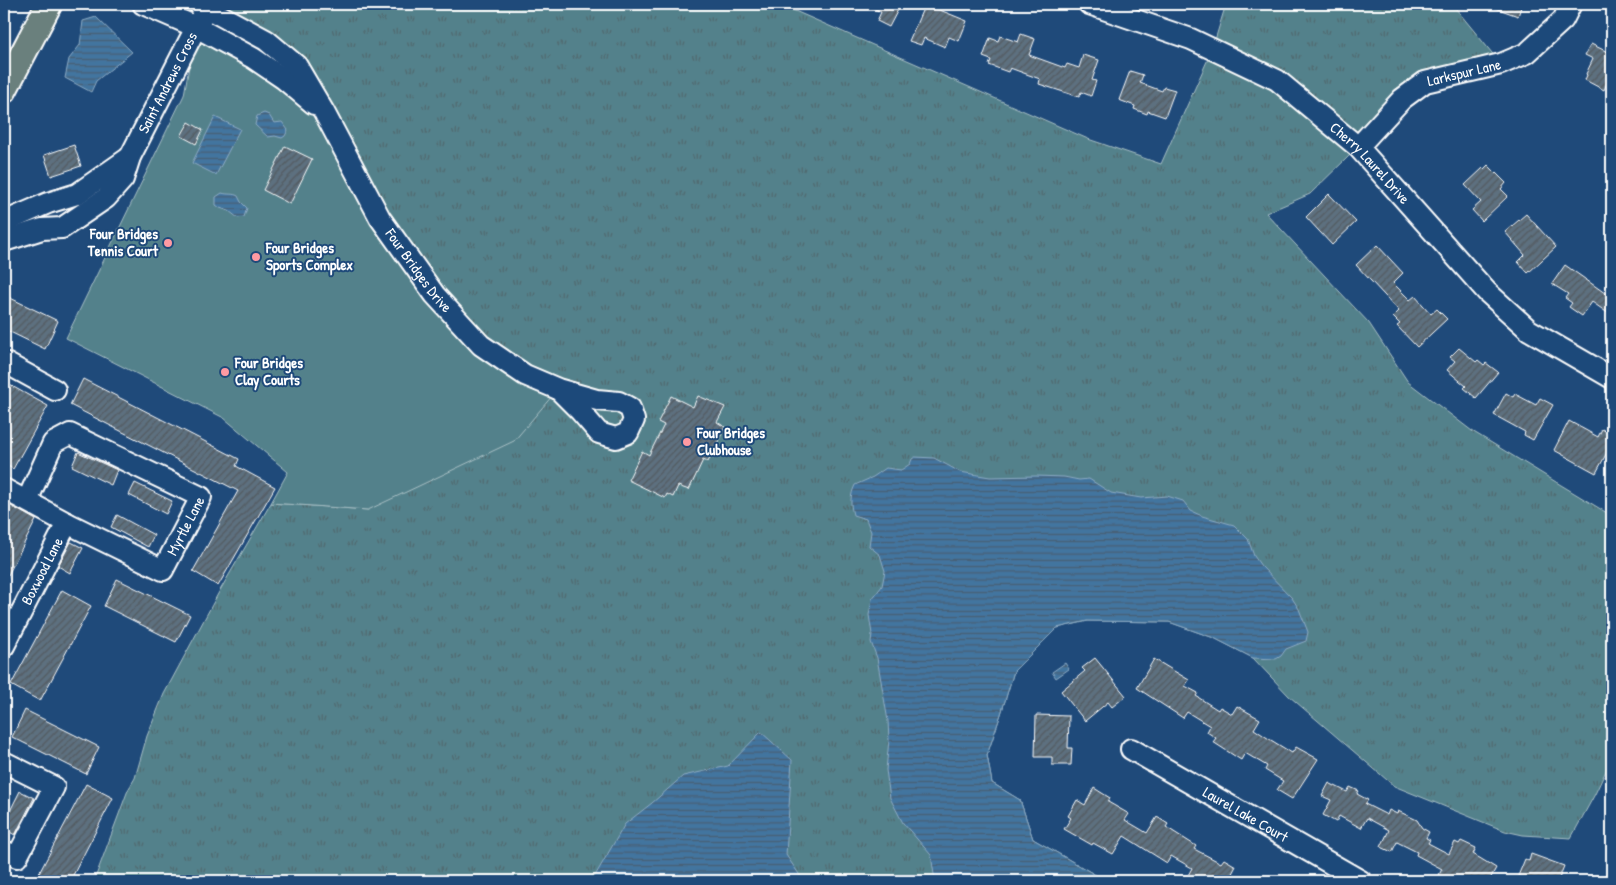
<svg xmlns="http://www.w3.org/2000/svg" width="1616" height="885" font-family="'Patrick Hand',sans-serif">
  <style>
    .grass { fill: url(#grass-tufts); stroke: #a9c0c5 }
    .garden { fill: #53818b; stroke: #a9c0c5 }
    .water { fill: url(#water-rules); stroke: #8eacc5 }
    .building { fill: url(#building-hatch); stroke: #fff }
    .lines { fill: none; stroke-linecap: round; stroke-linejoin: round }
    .minor-casing { stroke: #fff; stroke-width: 24 }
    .major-casing { stroke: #fff; stroke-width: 29 }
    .minor { stroke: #1f4a7a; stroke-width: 20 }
    .major { stroke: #6a807d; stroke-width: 25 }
    .poi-dot { fill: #ff9aa2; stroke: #1f4a7a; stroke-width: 2 }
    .labels { text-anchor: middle; stroke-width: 4; stroke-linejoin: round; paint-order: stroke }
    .street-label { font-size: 15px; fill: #fff; stroke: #1f4a7a }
    .poi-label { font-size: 15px; font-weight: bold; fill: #fff; stroke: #1f4a7a; text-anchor: start }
  </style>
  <defs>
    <pattern id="grass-tufts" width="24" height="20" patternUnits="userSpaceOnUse" patternTransform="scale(1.25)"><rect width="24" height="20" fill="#53818b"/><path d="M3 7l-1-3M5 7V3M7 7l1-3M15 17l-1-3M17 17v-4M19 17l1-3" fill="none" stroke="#50696f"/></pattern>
    <pattern id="water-rules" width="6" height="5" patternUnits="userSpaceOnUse" patternTransform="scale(1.25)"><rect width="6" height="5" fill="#43749f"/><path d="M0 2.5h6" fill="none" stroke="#485e71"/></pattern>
    <pattern id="building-hatch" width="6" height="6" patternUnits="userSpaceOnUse" patternTransform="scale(1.25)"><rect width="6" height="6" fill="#5d707f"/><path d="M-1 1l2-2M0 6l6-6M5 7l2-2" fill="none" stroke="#535a60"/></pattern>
  </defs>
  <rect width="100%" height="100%" fill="#1f4a7a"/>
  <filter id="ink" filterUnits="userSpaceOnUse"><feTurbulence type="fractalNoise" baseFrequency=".02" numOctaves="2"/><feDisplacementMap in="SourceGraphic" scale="10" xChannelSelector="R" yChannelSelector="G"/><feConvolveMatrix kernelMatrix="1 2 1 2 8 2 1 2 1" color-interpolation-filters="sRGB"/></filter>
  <g filter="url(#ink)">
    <!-- grass -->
    <path class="grass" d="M208,4H779L1088,139L1161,164L1212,50L1226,4H1452L1501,64L1425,82L1310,194L1266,213L1369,323L1408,382L1472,431L1612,516V758L1595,794L1571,838L1523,835L1505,831L1394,786L1289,696L1253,658L1214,638L1169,622L1088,621L1057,628L1014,671L1001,714L987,755L992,783L1020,800L1033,839L1106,881H94L128,790L135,778L147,736L164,694L219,592L271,503L368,510L481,345Z"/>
    <!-- garden -->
    <path class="garden" d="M206,8L297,66L380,218L481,345L558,389L514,441L368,510L271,503L288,472L224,418L66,338L184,95L196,27Z"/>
    <!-- water -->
    <path class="water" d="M96,17L132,52L96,81L91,92L65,78L69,59L80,45L83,21Z
      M264,113L269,115L274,123L282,122L288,130L285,136L282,138L275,136L268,137L255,125L257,116Z
      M215,117L240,129L216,175L192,163Z
      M222,193C228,195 233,193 238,196L241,202L247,208L244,217L238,218L229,211L220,208L216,205V197Z
      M915,457L934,458L960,472L990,477L1036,476L1064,477L1079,480L1089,479L1111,493L1141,498L1167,496L1183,501L1191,511L1202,516L1234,525L1248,539L1254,556L1261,566L1292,598L1299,609L1308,632L1306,641L1286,649L1281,656L1276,659L1253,658L1214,638L1169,622L1087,621L1057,628L1014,671L1001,714L987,755L992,783L1020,800L1033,839L1106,881H935L931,855L903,823L890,798L886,770L889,740L888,721L877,658L871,642L872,634L869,615L872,599L882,586L885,571L880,555L869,546L871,532L866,519L853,515C850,503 850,496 855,485L873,477L886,468L901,470L910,464L912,459Z
      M1065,663L1069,669L1056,678L1052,672Z
      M761,732L792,760L786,855L803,880L813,876L818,881H592L625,824L652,803L683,776L728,766Z"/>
    <!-- building -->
    <path class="building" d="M865,4H901L889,27L877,21L881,12Z
      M925,4L967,21L959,41L949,37L945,47L924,38L921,45L909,41Z
      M1488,4H1522L1518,16L1487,5Z
      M1021,34L1035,39L1029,55L1065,68L1067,64L1079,68L1083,55L1099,60L1092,80L1096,81L1091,96L1081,92L1079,97L1039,84L1040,79L1010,68L1008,72L989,65L991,60L983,57L990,38L998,41L1000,36L1018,42Z
      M1591,44L1612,54V81L1609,79L1604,90L1585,80L1587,75L1586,74L1593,59L1585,55Z
      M1130,71L1143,75L1140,83L1162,91L1164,87L1175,90L1165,117L1148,111L1147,114L1134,109L1135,106L1119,100Z
      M189,122L203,130L196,144L181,136Z
      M74,145L81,166L51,176L44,155Z
      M285,146L312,159L290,204L263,190Z
      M1488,165L1506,183L1501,189L1508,196L1482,221L1472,210L1481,202L1465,185L1483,168L1484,169Z
      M1329,194L1356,222L1332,245L1306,217Z
      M1526,214L1556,247L1528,273L1518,262L1525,255L1505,232Z
      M1377,245L1403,273L1393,283L1410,300L1415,296L1431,314L1437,309L1447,319L1417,347L1397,326L1400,324L1393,317L1399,311L1356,265Z
      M1565,265L1612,298V316L1592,302L1582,316L1569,307L1572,303L1565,298L1568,294L1552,284Z
      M4,295L58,321L45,349L4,329Z
      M1459,348L1476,362L1478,360L1484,365L1486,363L1498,372L1476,398L1464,388L1466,386L1447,370L1455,361L1450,357Z
      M83,379L239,459L236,466L275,487L218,586L193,571L238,491L70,405Z
      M8,384L48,406L13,469L4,464V393Z
      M1506,393L1513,397L1515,394L1536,405L1540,398L1553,405L1533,440L1524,435L1525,432L1494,415Z
      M671,396L693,407L698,396L725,407L717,422L725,427L708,462L703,460L689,490L678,486L673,497L667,494L665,498L628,480L642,451L649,455L664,425L658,422Z
      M1569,421L1598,437L1602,429L1612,435V443L1596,473L1554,450Z
      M78,452L117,470L111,485L72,466Z
      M135,483L172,501L166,514L129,495Z
      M4,502L36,520L4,583Z
      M117,515L154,535L148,547L111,527Z
      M71,542L83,548L70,573L58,566Z
      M117,579L190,615L176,642L104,606Z
      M62,590L91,606L40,701L11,685Z
      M1095,658L1126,696L1112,707L1108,702L1085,721L1061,691L1085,671L1082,668Z
      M1154,659L1189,680L1185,686L1198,693L1196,696L1218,710L1220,707L1232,714L1237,706L1260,719L1254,729L1266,737L1292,753L1296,747L1318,759L1292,799L1277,790L1283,781L1265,770L1267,766L1245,753L1241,760L1213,742L1216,738L1207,732L1210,726L1187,712L1183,718L1137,688Z
      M25,710L99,747L86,774L12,737Z
      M1036,715L1069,716L1068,748H1072L1071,765H1052V757H1035Z
      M1329,783L1347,792L1350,787L1359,791L1357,794L1368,800L1365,804L1387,815L1389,810L1397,814L1398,811L1417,820L1422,828L1429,832L1426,838L1430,840L1428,843L1449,854L1455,842L1459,844L1461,841L1476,848L1473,854L1496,868L1489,881H1451L1439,875L1442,869L1416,855L1417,852L1397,842L1392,852L1381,847L1389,830L1367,818L1361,828L1339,816L1336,822L1323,815L1331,800L1322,796Z
      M86,784L113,798L70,881H35Z
      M1094,788L1110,798L1108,802L1129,814L1125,820L1147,833L1157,817L1168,824L1166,827L1196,846L1194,849L1221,863L1224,859L1236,866L1228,881H1185L1192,868L1171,856L1167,863L1124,836L1113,854L1093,843L1092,845L1064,829L1071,818L1068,816L1077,800L1085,805Z
      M20,791L34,798L15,835L4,829V823Z
      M1531,854L1564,866L1558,881H1516L1525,859L1529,861Z"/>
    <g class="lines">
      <!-- minor casing -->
      <g class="minor-casing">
        <g id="minor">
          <path d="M143,4L196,27L253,58L284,79L314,104"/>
          <path id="s1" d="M199,4L266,40L297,66L324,112L380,218L435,295L481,345L525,375L558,389L580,411L599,433L616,438L628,433L634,420L630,408L619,402L597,400L558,389"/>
          <path id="s2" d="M1089,4L1191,39L1277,80L1358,147L1487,292L1529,330L1612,378"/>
          <path id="s3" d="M1358,147L1402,99L1425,82L1501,64L1527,53L1563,20L1571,4"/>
          <path d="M4,222L48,203L77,194L130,157"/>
          <path id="s4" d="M4,241L42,229L62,228L106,198L123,179L130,157L208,4"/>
          <path d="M4,362L55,390"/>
          <path id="s5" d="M4,489L67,523L163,570L201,497L70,434L53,443L27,501"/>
          <path id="s6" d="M4,646L67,523"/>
          <path id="s7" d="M1131,749L1361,881"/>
          <path d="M4,762L54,787L17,857L4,851"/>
        </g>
      </g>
      <!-- major casing -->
      <g class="major-casing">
        <path id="major" d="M4,90L49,4"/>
      </g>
      <!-- minor -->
      <use href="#minor" class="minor"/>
      <!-- major -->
      <use href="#major" class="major"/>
    </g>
  </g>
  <!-- markers -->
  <g class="poi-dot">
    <circle cx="168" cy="243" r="5"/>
    <circle cx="256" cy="257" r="5"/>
    <circle cx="225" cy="372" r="5"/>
    <circle cx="687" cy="442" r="5"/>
  </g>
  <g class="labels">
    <!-- street labels -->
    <g class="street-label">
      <text dy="5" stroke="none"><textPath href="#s3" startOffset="134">Larkspur Lane</textPath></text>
      <text dy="5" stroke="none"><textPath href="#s4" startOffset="245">Saint Andrews Cross</textPath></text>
      <text dy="5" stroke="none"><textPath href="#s2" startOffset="328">Cherry Laurel Drive</textPath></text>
      <text dy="5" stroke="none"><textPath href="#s1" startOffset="355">Four Bridges Drive</textPath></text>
      <text dy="5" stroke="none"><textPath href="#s5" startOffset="228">Myrtle Lane</textPath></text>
      <text dy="5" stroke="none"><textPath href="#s6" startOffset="84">Boxwood Lane</textPath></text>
      <text dy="5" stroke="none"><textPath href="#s7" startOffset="132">Laurel Lake Court</textPath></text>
    </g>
    <!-- poi labels -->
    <g class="poi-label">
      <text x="158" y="239" text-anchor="end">Four Bridges<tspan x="158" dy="17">Tennis Court</tspan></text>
      <text x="266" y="253">Four Bridges<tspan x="266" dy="17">Sports Complex</tspan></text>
      <text x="235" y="368">Four Bridges<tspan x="235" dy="17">Clay Courts</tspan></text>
      <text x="697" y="438">Four Bridges<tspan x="697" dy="17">Clubhouse</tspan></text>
    </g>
  </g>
  <!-- margin -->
  <rect width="1616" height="885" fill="none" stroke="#1f4a7a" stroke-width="20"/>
  <rect x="10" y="10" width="1596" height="865" fill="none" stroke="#fff" stroke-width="2" filter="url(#ink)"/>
</svg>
